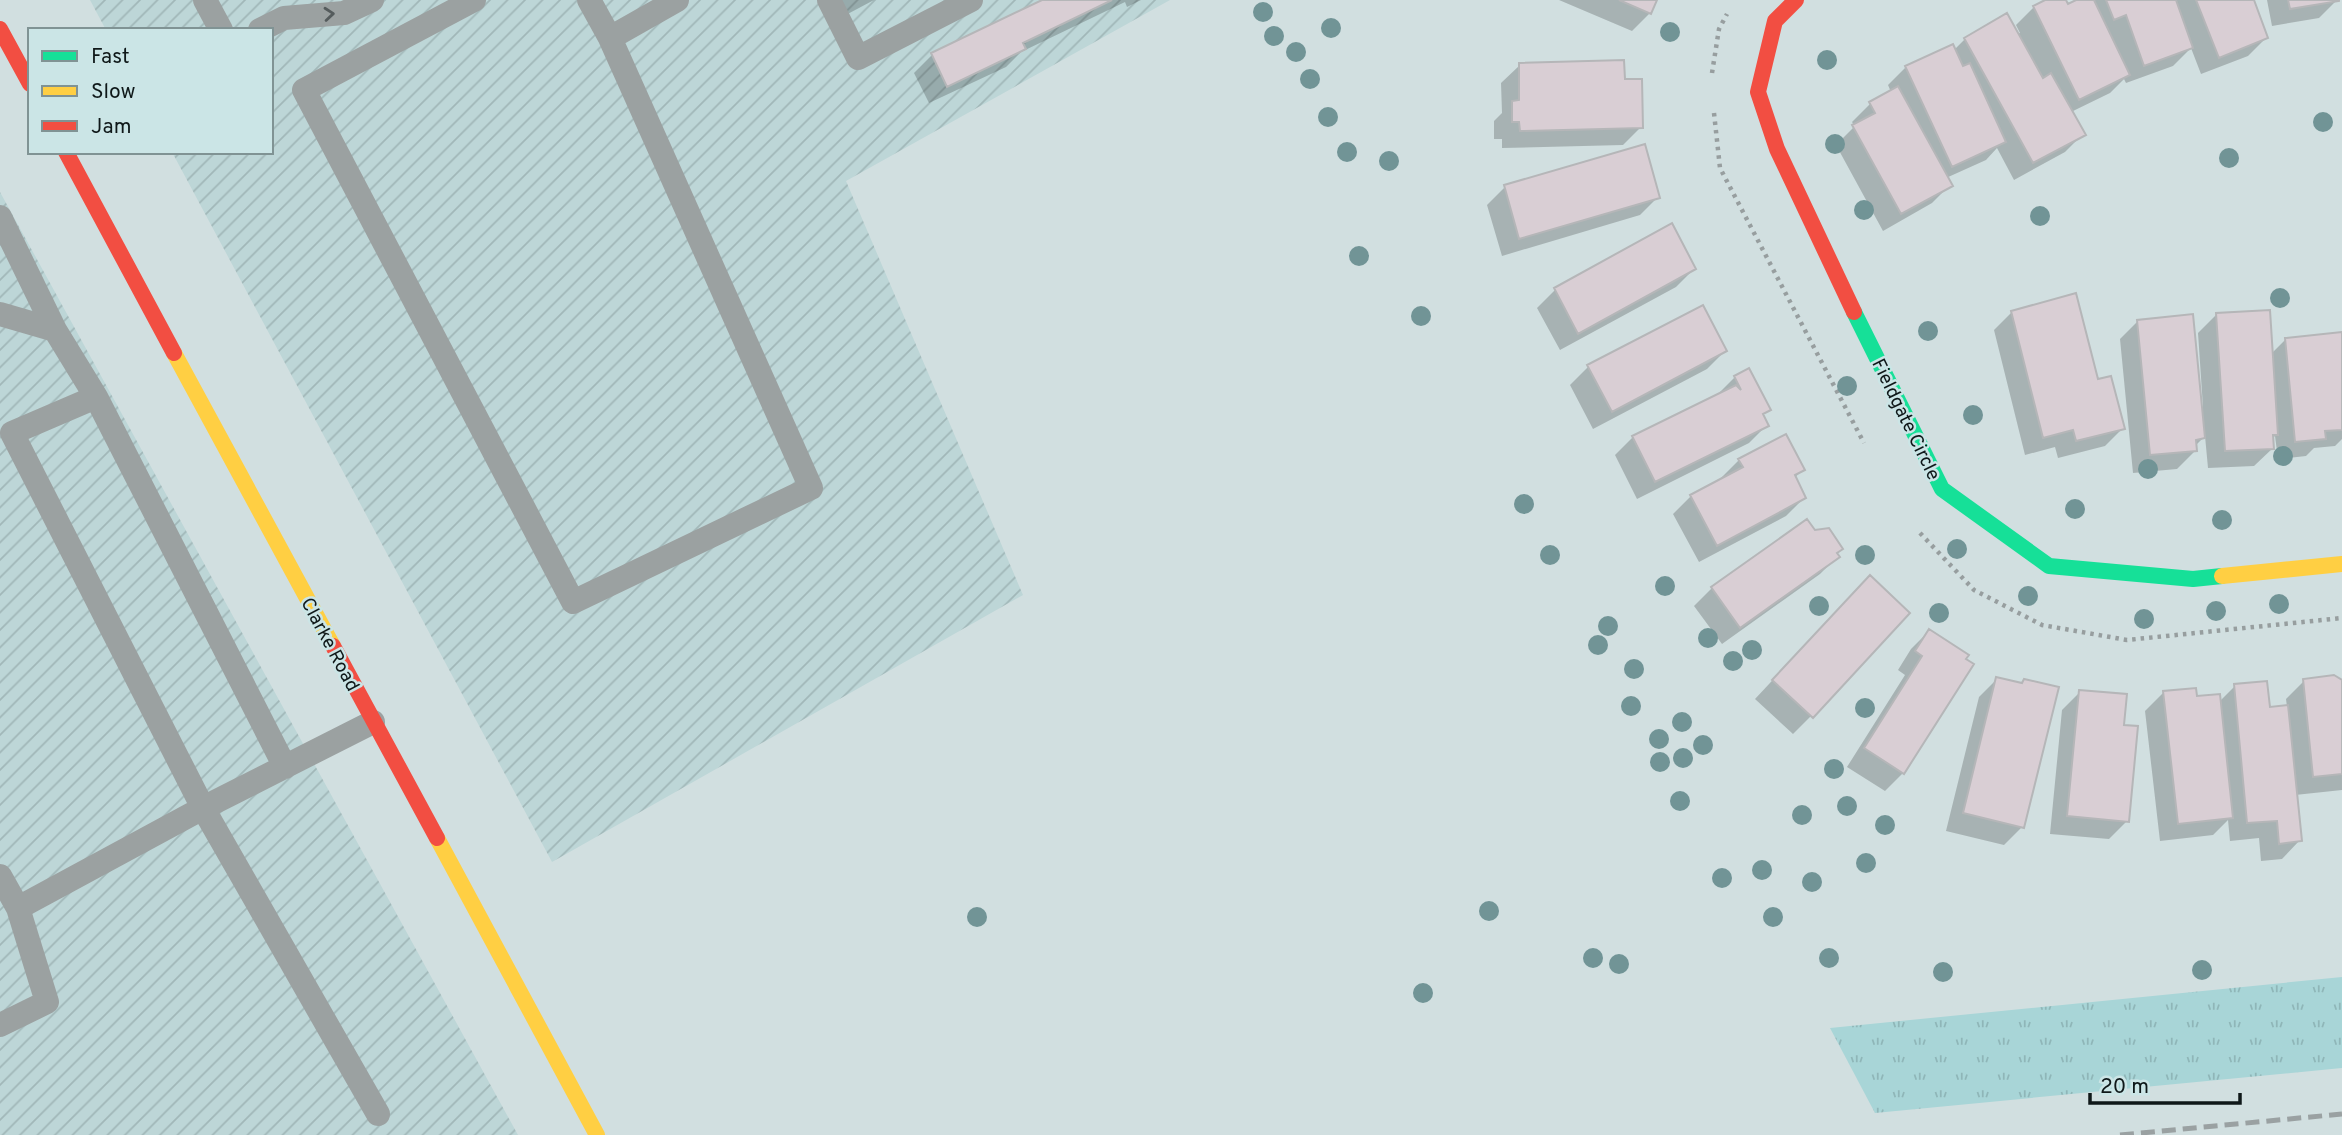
<svg xmlns="http://www.w3.org/2000/svg" width="2342" height="1135" font-family="Overpass,sans-serif">
  <style>
    .industrial { fill: url(#industrial-furrows) }
    .grass { fill: url(#grass-tufts) }
    .shadow { fill: #0003 }
    .building { fill: #d9ced4; stroke: #b5b6b8; stroke-width: 2 }
    .lines { fill: none; stroke-linecap: round; stroke-linejoin: round }
    .path { stroke: #979e9f; stroke-width: 4.5; stroke-dasharray: 3.5 5; stroke-linecap: butt }
    .lane { stroke: #9ba1a1; stroke-width: 24 }
    .fast { stroke: #16e098; stroke-width: 16 }
    .slow { stroke: #ffcf43; stroke-width: 16 }
    .jam { stroke: #f24e42; stroke-width: 16 }
    .rail { stroke: #9aa1a2; stroke-width: 5; stroke-dasharray: 14 7; stroke-linecap: butt }
    .tree { fill: #719496 }
    .oneway { stroke: #555c5d }
    .labels { text-anchor: middle; stroke-width: 5; stroke-linejoin: round; paint-order: stroke }
    .street-label { font-size: 19px; fill: #0f1819; stroke: #cbe5e6 }
  </style>
  <defs>
    <pattern id="industrial-furrows" width="10" height="10" patternUnits="userSpaceOnUse" patternTransform="scale(1.75)"><rect width="10" height="10" fill="#bdd6d7"/><path d="M-1 1l2-2M0 10L10 0M9 11l2-2" fill="none" stroke="#a1b7b8"/></pattern>
    <pattern id="grass-tufts" width="24" height="20" patternUnits="userSpaceOnUse" patternTransform="scale(1.75)"><rect width="24" height="20" fill="#a8d5d7"/><path d="M3 7l-1-3M5 7V3M7 7l1-3M15 17l-1-3M17 17v-4M19 17l1-3" fill="none" stroke="#8fb6b8"/></pattern>
  </defs>
  <rect width="100%" height="100%" fill="#d1dfe0"/>
  <!-- industrial -->
  <path class="industrial" d="M90,0H1170L846,181L1023,595L552,862L172,152H271V30H106Z
    M0,192L518,1135H0Z"/>
  <!-- grass -->
  <path class="grass" d="M2342,977V1068L1875,1113L1830,1028Z"/>
  <!-- shadow -->
  <path class="shadow" d="M833,0H874L842,17Z
    M1046,0H1141L1127,7L1125,2L1021,52L1006,67L929,103L914,73L932,55Z
    M1559,0H1655L1650,13L1632,31Z
    M2049,0H2064L2067,6L2080,0H2252L2266,38L2248,56L2201,74L2191,48L2173,66L2126,83L2124,79L2110,93L2071,112L2083,134L2065,152L2014,180L1997,148L1986,160L1946,178L1950,185L1932,203L1883,231L1836,145L1855,126L1852,122L1870,104L1891,92L1888,85L1906,67L1954,50L1965,39L2017,34L2020,33L2016,25L2034,7Z
    M2267,0H2337L2319,18L2272,26Z
    M1520,65L1623,81L1641,127L1623,145L1502,148V139H1494V121L1502,113L1501,83Z
    M1505,187L1658,197L1640,215L1502,256L1487,205Z
    M1694,269L1676,287L1560,350L1537,308L1555,290Z
    M1702,307L1725,351L1707,369L1593,429L1570,385L1588,367Z
    M2012,312L2097,381L2123,428L2105,446L2058,458L2055,447L2025,455L1994,330Z
    M2216,315L2271,354L2286,339L2342,334V439L2335,446L2314,448L2306,456L2278,459L2275,436L2272,439L2273,448L2254,466L2208,468L2205,436L2195,446V451L2177,469L2133,473L2120,339L2138,321L2200,407H2203L2198,333Z
    M1748,371L1768,410L1762,416L1767,425L1749,443L1637,499L1615,455L1633,437L1717,395L1735,377Z
    M1739,460L1803,470L1794,478L1804,498L1786,516L1699,562L1673,514L1691,496L1722,480L1721,478Z
    M1836,553L1838,556L1820,574L1722,644L1694,606L1712,588Z
    M1852,595L1811,716L1793,734L1755,699Z
    M1929,631L1903,773L1885,791L1847,767L1905,675L1898,670L1911,649Z
    M1997,679L2022,827L2004,845L1946,831L1979,697Z
    M2304,681H2342V790L2295,795L2300,840L2282,859L2261,861L2259,838L2230,841L2228,820L2213,835L2160,841L2145,711L2163,693L2219,702L2235,686L2268,709L2287,707L2286,699Z
    M2080,692L2122,726L2127,821L2109,839L2050,834L2062,710Z"/>
  <!-- building -->
  <path class="building" d="M1042,0H1112L1023,43L1026,49L947,87L931,53Z
    M1619,0H1657L1651,14Z
    M2045,0H2066L2068,4L2076,0H2094L2130,75L2079,100L2033,6Z
    M2106,0H2176L2193,48L2144,66L2126,15L2114,20Z
    M2196,0H2254L2268,38L2219,58Z
    M2288,0H2339V1L2290,9Z
    M2007,13L2043,78L2051,73L2086,135L2033,163L1964,38Z
    M1953,44L1963,66L1970,63L2006,142L1952,167L1905,66Z
    M1624,60L1625,79H1642L1643,128L1520,131L1519,122H1512V101L1519,100V63Z
    M1898,86L1953,186L1901,214L1852,125L1875,113L1869,102Z
    M1645,144L1660,198L1519,239L1504,185Z
    M1672,223L1696,269L1578,334L1554,288Z
    M2076,293L2098,379L2111,376L2125,429L2076,441L2073,430L2043,438L2011,311Z
    M1703,305L1727,351L1612,412L1587,365Z
    M2270,310L2278,435H2273L2274,449L2225,451L2216,313Z
    M2193,314L2205,438L2196,440L2197,451L2150,455L2137,320Z
    M2342,332V430L2325,431L2326,439L2295,442L2285,338Z
    M1749,368L1771,410L1763,414L1769,426L1655,482L1632,436L1736,385L1741,390L1734,376Z
    M1786,434L1805,470L1795,475L1806,498L1717,546L1690,495L1743,467L1738,459Z
    M1807,519L1815,530L1829,528L1843,549L1837,553L1840,557L1740,628L1711,587Z
    M1870,575L1910,613L1813,718L1772,680Z
    M1929,629L1969,655L1966,659L1974,664L1904,774L1864,748L1922,656L1915,651Z
    M2334,675L2342,680V774L2313,777L2303,679Z
    M1996,677L2022,683L2024,679L2059,687L2024,828L1963,813Z
    M2267,681L2270,707L2288,705L2302,841L2279,844L2277,821L2247,823L2234,684Z
    M2196,688L2197,696L2220,694L2233,818L2178,824L2163,691Z
    M2079,690L2127,694L2124,725L2138,726L2129,822L2067,816Z"/>
  <g class="lines">
    <!-- path -->
    <path class="path" d="M1712,73L1719,29L1727,14
      M1714,113L1720,168L1864,443
      M1920,533L1974,590L2042,625L2127,640L2342,618"/>
    <!-- lane -->
    <path class="lane" d="M205,0L221,30
      M474,0L304,90L573,602L811,488L610,38
      M589,0L610,38L677,0
      M829,0L858,58L971,0
      M260,30L284,18L344,13L372,0
      M0,217L55,330L96,397
      M0,314L55,330
      M285,767L96,397L12,433L203,808L378,1114
      M0,876L18,908L47,1002L0,1025
      M18,908L203,808L373,722"/>
    <!-- fast -->
    <path class="fast" d="M1854,312L1942,489L2049,566L2193,579L2222,576"/>
    <!-- slow -->
    <path class="slow" d="M174,353L333,646
      M2222,576L2342,564
      M437,838L597,1135"/>
    <!-- jam -->
    <path class="jam" d="M1796,0L1775,21L1758,92L1777,149L1854,312
      M0,29L30,84
      M66,152L174,353
      M333,646L437,838"/>
    <!-- rail -->
    <path class="rail" d="M2120,1135L2342,1114"/>
  </g>
  <!-- trees -->
  <g class="tree">
    <circle cx="1263" cy="12" r="10"/>
    <circle cx="1331" cy="28" r="10"/>
    <circle cx="1670" cy="32" r="10"/>
    <circle cx="1274" cy="36" r="10"/>
    <circle cx="1296" cy="52" r="10"/>
    <circle cx="1827" cy="60" r="10"/>
    <circle cx="1310" cy="79" r="10"/>
    <circle cx="1328" cy="117" r="10"/>
    <circle cx="2323" cy="122" r="10"/>
    <circle cx="1835" cy="144" r="10"/>
    <circle cx="1347" cy="152" r="10"/>
    <circle cx="2229" cy="158" r="10"/>
    <circle cx="1389" cy="161" r="10"/>
    <circle cx="1864" cy="210" r="10"/>
    <circle cx="2040" cy="216" r="10"/>
    <circle cx="1359" cy="256" r="10"/>
    <circle cx="2280" cy="298" r="10"/>
    <circle cx="1421" cy="316" r="10"/>
    <circle cx="1928" cy="331" r="10"/>
    <circle cx="1847" cy="386" r="10"/>
    <circle cx="1973" cy="415" r="10"/>
    <circle cx="2283" cy="456" r="10"/>
    <circle cx="2148" cy="469" r="10"/>
    <circle cx="1524" cy="504" r="10"/>
    <circle cx="2075" cy="509" r="10"/>
    <circle cx="2222" cy="520" r="10"/>
    <circle cx="1957" cy="549" r="10"/>
    <circle cx="1550" cy="555" r="10"/>
    <circle cx="1865" cy="555" r="10"/>
    <circle cx="1665" cy="586" r="10"/>
    <circle cx="2028" cy="596" r="10"/>
    <circle cx="2279" cy="604" r="10"/>
    <circle cx="1819" cy="606" r="10"/>
    <circle cx="2216" cy="611" r="10"/>
    <circle cx="1939" cy="613" r="10"/>
    <circle cx="2144" cy="619" r="10"/>
    <circle cx="1608" cy="626" r="10"/>
    <circle cx="1708" cy="638" r="10"/>
    <circle cx="1598" cy="645" r="10"/>
    <circle cx="1752" cy="650" r="10"/>
    <circle cx="1733" cy="661" r="10"/>
    <circle cx="1634" cy="669" r="10"/>
    <circle cx="1631" cy="706" r="10"/>
    <circle cx="1865" cy="708" r="10"/>
    <circle cx="1682" cy="722" r="10"/>
    <circle cx="1659" cy="739" r="10"/>
    <circle cx="1703" cy="745" r="10"/>
    <circle cx="1683" cy="758" r="10"/>
    <circle cx="1660" cy="762" r="10"/>
    <circle cx="1834" cy="769" r="10"/>
    <circle cx="1680" cy="801" r="10"/>
    <circle cx="1847" cy="806" r="10"/>
    <circle cx="1802" cy="815" r="10"/>
    <circle cx="1885" cy="825" r="10"/>
    <circle cx="1866" cy="863" r="10"/>
    <circle cx="1762" cy="870" r="10"/>
    <circle cx="1722" cy="878" r="10"/>
    <circle cx="1812" cy="882" r="10"/>
    <circle cx="1489" cy="911" r="10"/>
    <circle cx="977" cy="917" r="10"/>
    <circle cx="1773" cy="917" r="10"/>
    <circle cx="1593" cy="958" r="10"/>
    <circle cx="1829" cy="958" r="10"/>
    <circle cx="1619" cy="964" r="10"/>
    <circle cx="2202" cy="970" r="10"/>
    <circle cx="1943" cy="972" r="10"/>
    <circle cx="1423" cy="993" r="10"/>
  </g>
  <!-- one-way arrows -->
  <defs><path id="oneway-chevron" d="M-2-3.5L2.5 0L-2 3.5" fill="none" stroke-width="1.6" stroke-linecap="round" stroke-linejoin="round" transform="scale(1.75)"/></defs>
  <use class="oneway" href="#oneway-chevron" transform="translate(329 14) rotate(-5)"/>
  <g class="labels">
    <!-- street labels -->
    <g class="street-label">
      <text transform="translate(1907 419) rotate(64)" y="7">Fieldgate Circle</text>
      <text transform="translate(331 644) rotate(62)" y="7">Clarke Road</text>
    </g>
  </g>
  <!-- legend -->
  <rect x="28" y="28" width="245" height="126" fill="#cbe5e6" stroke="#809394" stroke-width="2"/>
  <rect x="42" y="51" width="35" height="10" fill="#16e098" stroke="#809394" stroke-width="2"/>
  <text x="91" y="63" font-size="21" fill="#0f1819">Fast</text>
  <rect x="42" y="86" width="35" height="10" fill="#ffcf43" stroke="#809394" stroke-width="2"/>
  <text x="91" y="98" font-size="21" fill="#0f1819">Slow</text>
  <rect x="42" y="121" width="35" height="10" fill="#f24e42" stroke="#809394" stroke-width="2"/>
  <text x="91" y="133" font-size="21" fill="#0f1819">Jam</text>
  <!-- scale -->
  <path d="M2090 1093v10h150v-10" fill="none" stroke="#0f1819" stroke-width="3.5"/>
  <text x="2100" y="1093" font-size="21" fill="#0f1819" stroke="#cbe5e6" stroke-width="5" paint-order="stroke">20 m</text>
</svg>
